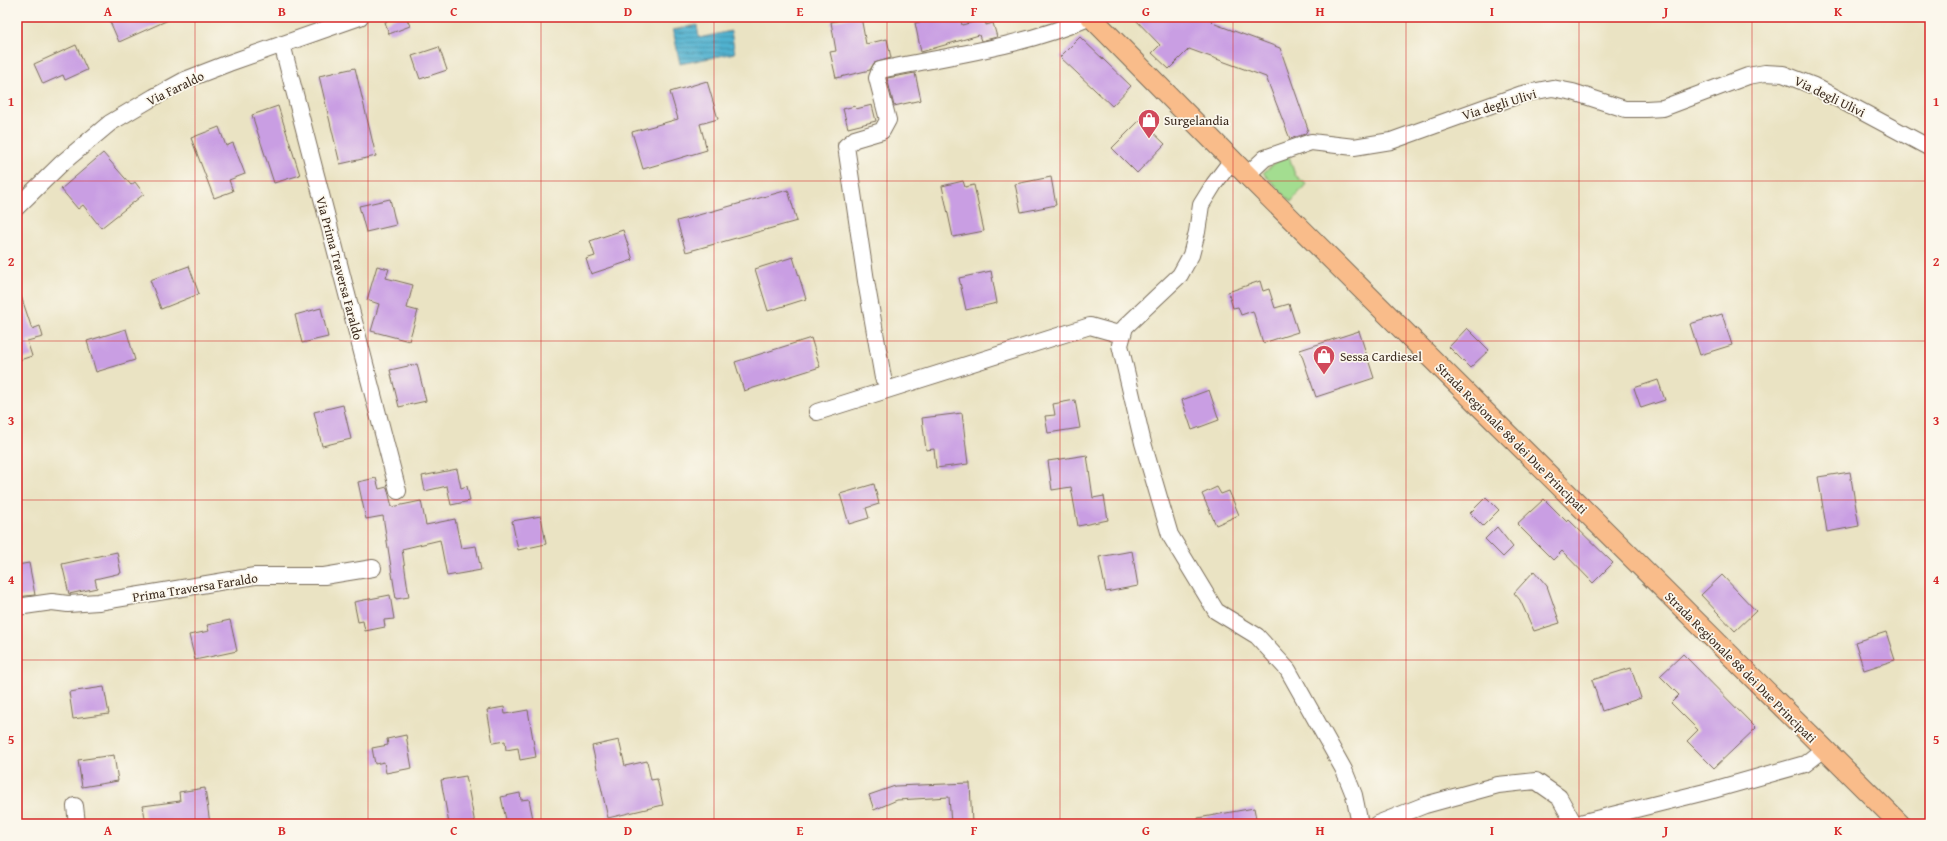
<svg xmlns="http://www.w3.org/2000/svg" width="1947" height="841" font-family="'Gentium Book Plus',serif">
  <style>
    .green { fill: #a3dd90; stroke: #6f8457 }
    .water { fill: url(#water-rules); stroke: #466e76 }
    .building { fill: #c99ee3 }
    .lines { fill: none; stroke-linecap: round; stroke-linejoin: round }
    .minor-casing { stroke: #786b58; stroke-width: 18 }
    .major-casing { stroke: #786b58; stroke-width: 22 }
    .minor { stroke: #fff; stroke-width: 16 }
    .major { stroke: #f9bc8a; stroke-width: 20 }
    .grid { fill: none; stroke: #d62828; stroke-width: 1; stroke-opacity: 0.55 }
    .labels { text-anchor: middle; stroke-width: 3.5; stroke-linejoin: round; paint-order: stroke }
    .street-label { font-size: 13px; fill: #3b2a1e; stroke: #fbf7ec }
    .poi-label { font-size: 13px; fill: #3b2a1e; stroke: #fbf7ec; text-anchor: start }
    .neatline { fill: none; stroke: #d62828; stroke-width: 1.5 }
    .grid-label { font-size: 13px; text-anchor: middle; font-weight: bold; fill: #d62828 }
  </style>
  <defs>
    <pattern id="water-rules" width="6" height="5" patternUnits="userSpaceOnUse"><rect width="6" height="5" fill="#50b1cf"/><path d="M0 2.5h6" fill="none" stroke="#4490a7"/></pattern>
  </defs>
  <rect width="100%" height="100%" fill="#fbf7ec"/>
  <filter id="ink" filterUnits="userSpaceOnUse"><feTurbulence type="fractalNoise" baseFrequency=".025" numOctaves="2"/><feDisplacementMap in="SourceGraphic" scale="8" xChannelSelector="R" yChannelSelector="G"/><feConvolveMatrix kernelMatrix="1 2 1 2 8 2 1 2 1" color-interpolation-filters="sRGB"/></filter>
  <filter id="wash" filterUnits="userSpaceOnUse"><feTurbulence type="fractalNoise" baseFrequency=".012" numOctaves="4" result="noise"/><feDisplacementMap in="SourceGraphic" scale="16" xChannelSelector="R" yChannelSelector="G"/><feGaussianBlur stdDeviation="0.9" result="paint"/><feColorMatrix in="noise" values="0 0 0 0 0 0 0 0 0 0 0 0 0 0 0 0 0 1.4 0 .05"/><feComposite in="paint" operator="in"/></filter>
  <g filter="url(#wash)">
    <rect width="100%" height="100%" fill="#eae3c3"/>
    <!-- green -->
    <path class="green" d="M1289,156L1295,175L1306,184L1291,202L1263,173L1277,161Z"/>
    <!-- water -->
    <path class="water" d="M697,25L699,38L731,31L735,53L680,64L673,30Z"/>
    <g id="blocks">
      <!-- building -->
      <path class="building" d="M108,17H175L119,42Z
        M397,17H406L410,26L389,34L385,22Z
        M855,17H861L866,44L887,39L891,58L874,63L870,70L836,78L830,52L836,51L831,22Z
        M942,17H960L962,25L985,19L986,25L993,23L997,37L981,41L979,35L921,52L915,23Z
        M1133,17H1208L1215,24L1280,48L1308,129L1305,134L1290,139L1266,77L1189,49L1169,69L1152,53L1160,45Z
        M1080,37L1131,86L1112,106L1060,57Z
        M76,45L87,70L65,80L63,75L43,84L34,64Z
        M439,47L447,70L420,79L412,56Z
        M355,68L376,156L340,164L319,76Z
        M915,73L921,100L894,106L887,78Z
        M707,81L718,119L700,124L707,150L643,169L632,132L678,119L670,92Z
        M872,105L876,121L848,128L843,109L855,106L856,109Z
        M278,106L300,175L274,183L252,115Z
        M1140,120L1165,144L1137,173L1112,148Z
        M219,127L226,146L233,143L245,174L229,180L233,191L214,198L191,138Z
        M103,153L131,185L135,182L144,194L101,228L83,205L78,209L61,189Z
        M1051,177L1056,205L1021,212L1015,184Z
        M963,181L965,187L974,185L984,231L953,237L942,186Z
        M788,190L797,221L686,252L677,221Z
        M390,199L396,225L366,232L359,206Z
        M623,230L633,260L591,274L586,259L595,256L590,241Z
        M793,257L806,299L768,311L755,269Z
        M189,266L199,294L161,309L150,280Z
        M377,266L389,269L386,278L413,285L407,308L418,311L409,341L371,331L379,304L367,300Z
        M991,271L997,303L966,310L959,278Z
        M1260,281L1263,291L1269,289L1275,308L1289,304L1298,332L1263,343L1253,311L1241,315L1238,307L1233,308L1228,292Z
        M17,290H19L32,329L40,326L43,337L27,341L32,356L17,361Z
        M321,308L328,337L302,343L295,315Z
        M1722,314L1732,345L1700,355L1690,324Z
        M1467,328L1489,350L1470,368L1449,347Z
        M126,329L135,360L96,372L87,341Z
        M1359,331L1374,378L1316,397L1300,350Z
        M811,338L820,367L744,391L735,362Z
        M417,364L426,401L399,407L390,370Z
        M1658,380L1665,400L1641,408L1634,388Z
        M1209,390L1219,420L1192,430L1182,400Z
        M1075,400L1080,428L1048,433L1045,416L1055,415L1053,404Z
        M343,405L351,439L322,446L314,412Z
        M962,413L968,464L936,468L934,449L926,450L922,418Z
        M1087,455L1093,498L1104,496L1108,520L1078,526L1071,487L1052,490L1048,461Z
        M457,469L461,488L467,486L470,501L451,505L447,486L425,491L422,476Z
        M1850,472L1859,526L1827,532L1818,477Z
        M376,478L379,489L387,487L392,507L421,501L426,525L455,519L461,548L476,546L481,570L447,576L440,540L402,549L409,597L396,599L383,516L366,519L358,482Z
        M874,484L879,504L866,508L869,518L849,524L840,494Z
        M1217,487L1221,494L1229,491L1239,515L1216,525L1202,494Z
        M1486,497L1499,510L1483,526L1470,513Z
        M1544,499L1567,522L1569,520L1613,563L1593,583L1562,551L1553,560L1517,524Z
        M541,516L546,544L518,550L512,521Z
        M1497,527L1513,547L1503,557L1485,539Z
        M1132,551L1138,586L1106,592L1099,557Z
        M117,552L121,573L95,579L97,588L69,594L62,564Z
        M29,563L35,595L17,597V565Z
        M1534,571L1547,586L1560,623L1534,631L1520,600L1514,593Z
        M1722,575L1756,611L1735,631L1701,595Z
        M390,595L394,619L384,620L385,627L365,631L363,621L358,622L354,602Z
        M230,620L237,651L195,660L189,635L209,631L207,625Z
        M1886,632L1895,660L1864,670L1855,642Z
        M1683,654L1756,728L1714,768L1687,741L1698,730L1671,703L1679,695L1660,676Z
        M1631,668L1641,698L1602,711L1592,680Z
        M104,687L109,714L73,719L69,692Z
        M504,707L505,714L528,710L536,757L520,760L518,748L506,750L505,741L493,743L487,710Z
        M406,735L412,768L386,773L384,762L375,764L372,748L388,745L387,739Z
        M619,740L625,766L647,761L651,780L657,779L663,805L608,818L592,746Z
        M114,755L118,781L82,787L78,760Z
        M466,776L475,824H449L441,780Z
        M970,783L972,824H951L949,797L897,800L874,810L869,795L895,786Z
        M205,788L210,824H146L143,806L180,801L179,792Z
        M520,793L521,800L529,799L534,824H507L501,797Z
        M1254,808L1257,824H1198V818Z"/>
    </g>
  </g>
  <g filter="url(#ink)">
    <use href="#blocks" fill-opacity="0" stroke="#786b58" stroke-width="1"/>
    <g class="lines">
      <!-- minor casing -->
      <g class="minor-casing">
        <path id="minor" d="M282,44L398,491
          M1232,160L1214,184L1201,205L1197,232L1191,255L1180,275L1125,327L1120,345L1143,443L1170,535L1216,611L1257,636L1288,670L1344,770L1354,795L1360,824
          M1247,175L1265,158L1311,142L1354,147L1391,141L1522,94L1552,88L1573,92L1625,109H1646L1663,108L1748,76L1765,73L1783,74L1814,86L1930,148
          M17,207L61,164L110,123L154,97L185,80L229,63L360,17
          M883,378L866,281L846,146L855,139L882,131L888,120L877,78L880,70C952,55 1022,47 1091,17
          M817,412L1090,326L1122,335
          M17,607L52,602L68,604L98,602L255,576H324L373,568
          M75,806L77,824
          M1377,824L1425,805L1498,785L1536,781L1559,797L1574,824
          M1576,824L1713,790L1805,764L1824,749"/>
      </g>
      <!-- major casing -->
      <g class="major-casing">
        <path id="major" d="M1091,17L1247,175L1900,824"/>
      </g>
      <!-- minor -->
      <use href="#minor" class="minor"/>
      <!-- major -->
      <use href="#major" class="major"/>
    </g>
  </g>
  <!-- grid -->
  <path class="grid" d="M195,17V824M368,17V824M541,17V824M714,17V824M887,17V824M1060,17V824M1233,17V824M1406,17V824M1579,17V824M1752,17V824M17,181H1930M17,341H1930M17,500H1930M17,660H1930"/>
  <!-- icons -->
  <defs>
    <g id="shop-pin" transform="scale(1.15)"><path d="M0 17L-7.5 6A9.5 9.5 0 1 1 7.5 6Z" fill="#d1495b" stroke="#fbf7ec"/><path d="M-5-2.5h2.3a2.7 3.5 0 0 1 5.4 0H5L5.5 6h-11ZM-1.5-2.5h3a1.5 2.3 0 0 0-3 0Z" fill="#fff"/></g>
  </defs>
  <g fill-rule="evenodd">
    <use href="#shop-pin" x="1149" y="120"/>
    <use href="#shop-pin" x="1324" y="356"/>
  </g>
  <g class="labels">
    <!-- street labels -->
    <g class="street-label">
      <text transform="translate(175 88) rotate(-26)" y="5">Via Faraldo</text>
      <text transform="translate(1830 96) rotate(26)" y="5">Via degli Ulivi</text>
      <text transform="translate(1499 104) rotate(-17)" y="5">Via degli Ulivi</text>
      <text transform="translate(340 268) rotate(75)" y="5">Via Prima Traversa Faraldo</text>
      <text transform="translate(1512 438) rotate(45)" y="5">Strada Regionale 88 dei Due Principati</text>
      <text transform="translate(195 587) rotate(-9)" y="5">Prima Traversa Faraldo</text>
      <text transform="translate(1741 667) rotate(45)" y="5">Strada Regionale 88 dei Due Principati</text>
    </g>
    <!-- poi labels -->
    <g class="poi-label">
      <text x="1164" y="125">Surgelandia</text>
      <text x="1340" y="361">Sessa Cardiesel</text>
    </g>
  </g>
  <!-- margin -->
  <rect width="1947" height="841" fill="none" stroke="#fbf7ec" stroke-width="44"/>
  <rect x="22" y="22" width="1903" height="797" class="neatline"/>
  <g class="grid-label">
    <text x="108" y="16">A</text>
    <text x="282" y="16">B</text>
    <text x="454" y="16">C</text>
    <text x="628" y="16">D</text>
    <text x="800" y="16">E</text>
    <text x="974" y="16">F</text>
    <text x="1146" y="16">G</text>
    <text x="1320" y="16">H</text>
    <text x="1492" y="16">I</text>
    <text x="1666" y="16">J</text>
    <text x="1838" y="16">K</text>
    <text x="11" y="106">1</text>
    <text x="1936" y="106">1</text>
    <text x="11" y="266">2</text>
    <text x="1936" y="266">2</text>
    <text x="11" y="425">3</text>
    <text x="1936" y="425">3</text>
    <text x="11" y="584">4</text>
    <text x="1936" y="584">4</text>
    <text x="11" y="744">5</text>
    <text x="1936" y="744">5</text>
    <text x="108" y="835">A</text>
    <text x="282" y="835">B</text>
    <text x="454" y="835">C</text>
    <text x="628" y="835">D</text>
    <text x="800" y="835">E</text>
    <text x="974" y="835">F</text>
    <text x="1146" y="835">G</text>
    <text x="1320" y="835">H</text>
    <text x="1492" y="835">I</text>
    <text x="1666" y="835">J</text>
    <text x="1838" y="835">K</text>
  </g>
</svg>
